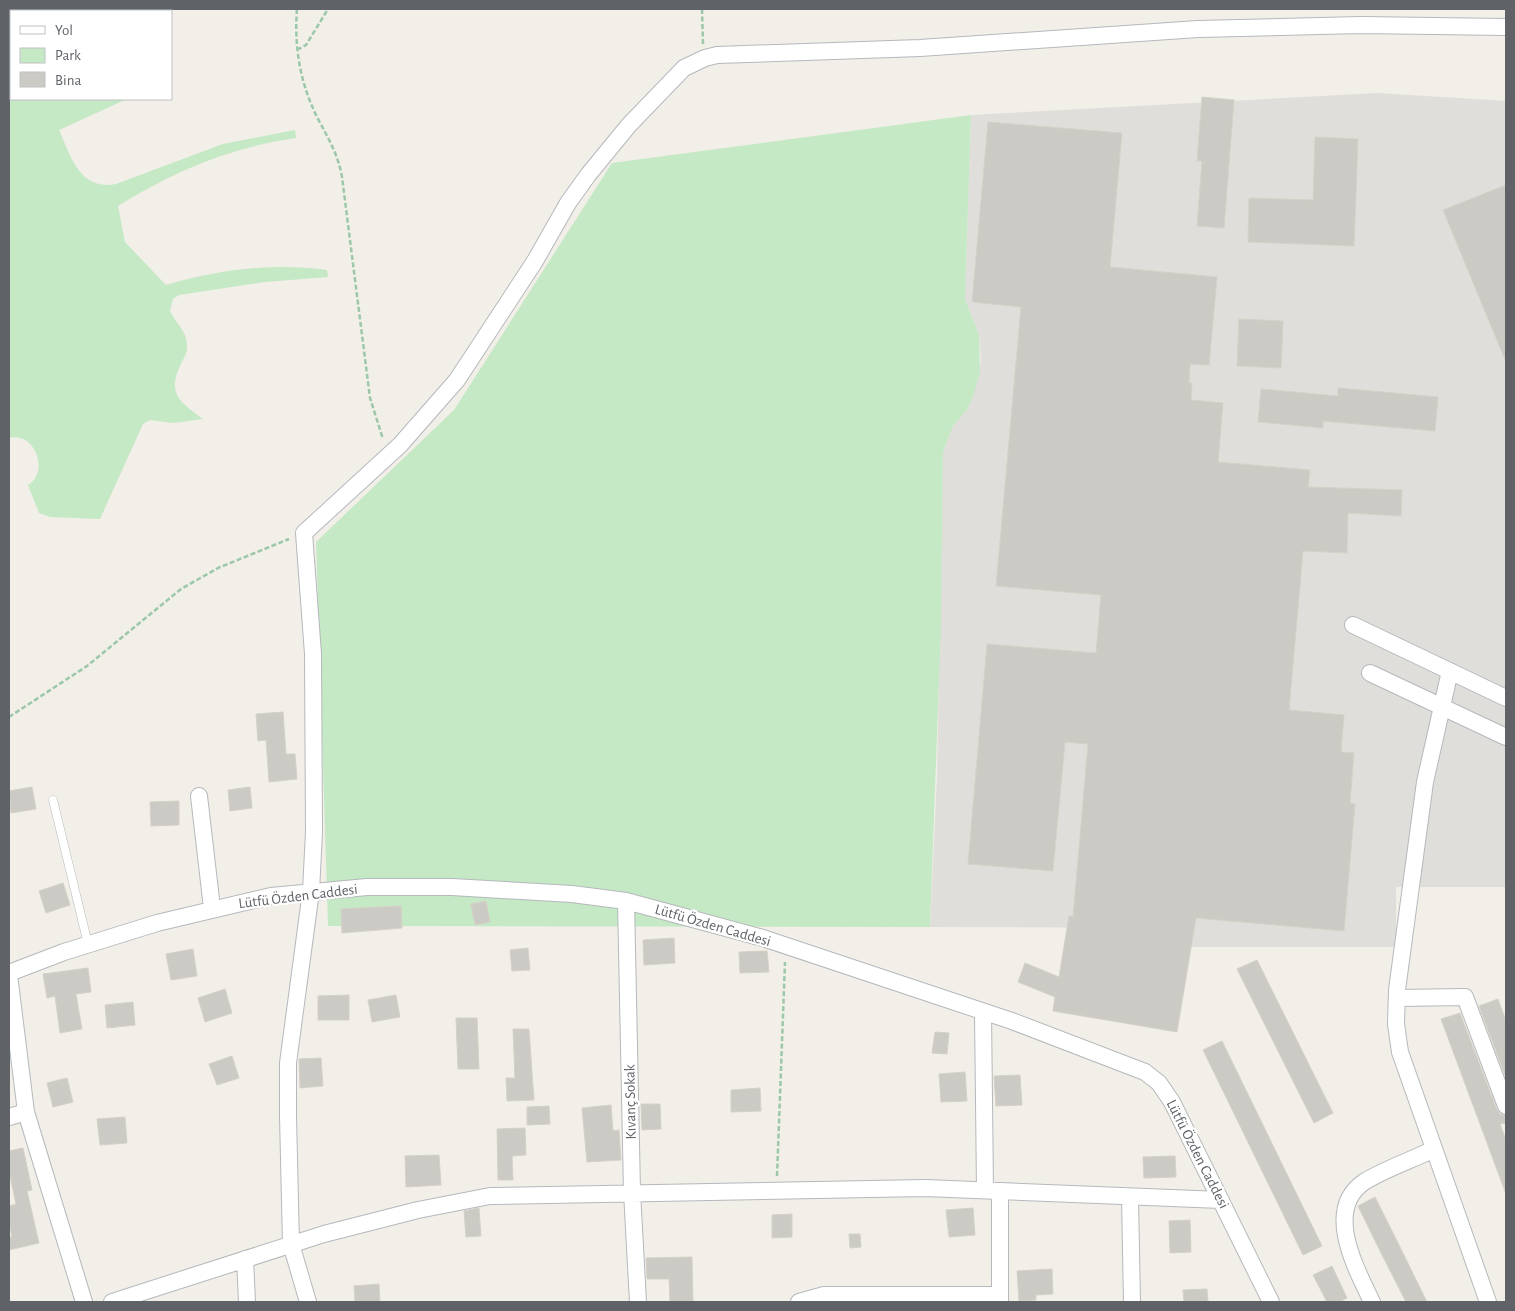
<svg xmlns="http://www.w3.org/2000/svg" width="1515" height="1311" font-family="'Alegreya Sans',sans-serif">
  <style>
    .industrial { fill: #e0deda }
    .green { fill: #c5e8c5 }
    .building { fill: #cccac5; stroke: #d6d1c6 }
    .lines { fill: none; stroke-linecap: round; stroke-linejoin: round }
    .lane-casing { stroke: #b5b8bc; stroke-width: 9 }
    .street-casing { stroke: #b5b8bc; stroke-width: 18 }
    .path { stroke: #9cc7a9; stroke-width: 2.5; stroke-dasharray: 5 2.5; stroke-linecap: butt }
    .lane { stroke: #fff; stroke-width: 8 }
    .street { stroke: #fff; stroke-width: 16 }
    .labels { text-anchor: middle; stroke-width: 4.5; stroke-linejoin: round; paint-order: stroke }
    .street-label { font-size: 15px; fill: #5f6368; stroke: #fff }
  </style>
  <rect width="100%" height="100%" fill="#f1efe8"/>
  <!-- industrial -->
  <path class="industrial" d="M1378,93L1506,101V887H1396V947H1186L1185,928L930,927L937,776L943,452L953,426L967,410L973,397L981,360L979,335L965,299L971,115Z"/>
  <!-- green -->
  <path class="green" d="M9,71H11V99H127L59,130C71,157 80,191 116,184L223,144L295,130L296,138C231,147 174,171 118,206L125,242L166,285C220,269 271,263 327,270L328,277L265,282L179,295L173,299L170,311C175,322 187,331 187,345C188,353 183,359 180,366C166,395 183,404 203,419L173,423L150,420L143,424L100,519L50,517L39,513L28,485C50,472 35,431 9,438Z
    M971,115L965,299L979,335L980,372L973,397L967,410L953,426L943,452L941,625L930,927L328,926L316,542L454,410L612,163Z"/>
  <!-- building -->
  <path class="building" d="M1202,97L1234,100L1224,228L1197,226L1202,161H1197Z
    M988,122L1122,133L1110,267L1217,277L1209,365L1190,364L1189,383H1192L1191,400L1223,403L1218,462L1310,470L1308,487L1402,490L1401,516L1348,513L1347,553L1303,551L1289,710L1344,715L1341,752L1354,753L1350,803L1355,804L1344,931L1196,918L1177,1032L1053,1011L1055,997L1018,982L1025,963L1059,977L1069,916L1073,917L1088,744L1065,742L1053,871L968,864L987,644L1096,653L1101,595L996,586L1021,307L972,302Z
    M1315,137L1358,139L1354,246L1248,242L1249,198L1313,200Z
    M1506,185V362L1443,210Z
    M1239,319L1283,321L1281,368L1237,366Z
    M1338,388L1438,397L1435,431L1323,421V428L1258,422L1261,389L1338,396Z
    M283,712L286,754H295L297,779L269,782L266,740L258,741L256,714Z
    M32,787L36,809L11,813L9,791Z
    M250,787L252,808L230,811L228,790Z
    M179,801V825L151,826L150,802Z
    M63,883L70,905L46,913L39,891Z
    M486,901L490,922L475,925L471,904Z
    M401,906L402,928L342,933L341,909Z
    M674,938L675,963L644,965L643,940Z
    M528,948L530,970L512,971L510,950Z
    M193,949L197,976L171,980L166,954Z
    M767,951L769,972L740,973L739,952Z
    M1257,960L1333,1113L1314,1123L1237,969Z
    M88,968L91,992L76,994L82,1029L60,1033L55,996L47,998L43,974Z
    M225,989L232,1013L205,1022L198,998Z
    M349,995V1020H318V996Z
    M396,995L400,1017L372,1022L368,1000Z
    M1498,999L1506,1021V1078L1479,1006Z
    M133,1002L135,1025L107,1028L105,1005Z
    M1460,1013L1497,1110L1500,1114L1506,1116V1123L1500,1124L1506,1140V1194L1441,1019Z
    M456,1018H477L479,1069H458Z
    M513,1029H529L534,1100L507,1101L506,1078H515Z
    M935,1032L949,1033L947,1054L932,1053Z
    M1222,1041L1322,1246L1303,1255L1203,1050Z
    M232,1056L239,1078L217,1085L209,1064Z
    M321,1058L323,1086L300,1088L299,1059Z
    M965,1072L967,1101L941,1102L939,1074Z
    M1020,1075L1022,1105L996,1106L994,1076Z
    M67,1078L73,1102L53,1107L47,1083Z
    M760,1088L761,1111L731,1112V1090Z
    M641,1104H660L661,1129L642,1130Z
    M611,1105L613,1131L619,1130L621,1160L587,1162L582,1108Z
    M549,1106L550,1124L527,1125V1107Z
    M125,1117L127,1143L100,1145L97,1119Z
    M525,1128L526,1155L512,1156L513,1180H498L497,1129Z
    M23,1148L32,1190L27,1191L39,1243L9,1250V1237H12L9,1221V1206L16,1204L9,1171V1151Z
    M439,1155L441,1185L406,1187L405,1156Z
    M1175,1156L1176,1177L1144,1178L1143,1157Z
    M1375,1197L1399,1245L1427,1302H1406L1381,1253L1358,1206Z
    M479,1208L481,1236L466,1237L464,1211Z
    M973,1208L975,1235L949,1237L946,1210Z
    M792,1214V1237L772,1238V1215Z
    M1190,1220L1191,1252L1170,1253L1169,1221Z
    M849,1234H860L861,1247L850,1248Z
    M692,1257L693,1302H670L669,1279H647L646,1258Z
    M1332,1266L1347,1298L1339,1302H1327L1313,1275Z
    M1052,1269L1053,1294L1036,1295V1300L1019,1301L1017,1271Z
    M379,1284L380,1302H355L354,1286Z
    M1207,1289L1208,1302H1184L1183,1290Z"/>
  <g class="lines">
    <!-- lane casing -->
    <g class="lane-casing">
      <path id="lane" d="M53,800L88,944"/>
    </g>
    <!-- street casing -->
    <g class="street-casing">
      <path id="street" d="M1353,625L1506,698
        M1450,671L1425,782L1397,990L1396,1024L1400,1052L1488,1302
        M1370,673L1506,737
        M199,796L212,908
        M626,901L632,1192L638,1302
        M9,973L64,952L157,923L271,896L367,887H452L572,894L626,901L763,938L1012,1021L1145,1072L1159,1083L1172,1102L1271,1302
        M9,975L26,1112L84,1302
        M1397,998L1465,997L1506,1106
        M983,1012L985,1190
        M9,1117L26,1112
        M1130,1197L1132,1302
        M245,1259L247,1302
        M112,1302L324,1234L418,1210L490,1196L925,1188L1221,1200
        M308,1302L291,1244L288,1116V1063L311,891L314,832L313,654L304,533L400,445L457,380L535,261L568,203L588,175L629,125L684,68L705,58L717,55L920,48L1198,29L1361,25L1506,27
        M799,1302L824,1295H1000
        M1000,1302V1191
        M1372,1302C1357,1270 1323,1210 1364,1182C1385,1169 1412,1160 1434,1149"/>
    </g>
    <!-- path -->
    <path class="path" d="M297,9C294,46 300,83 317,117C328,138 338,154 342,177L370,398L383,439
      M702,9L703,44
      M297,50L306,45L328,9
      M9,717L87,666L181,589L218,568L289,539
      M777,1176L785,962"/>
    <!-- lane -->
    <use href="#lane" class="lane"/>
    <!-- street -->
    <use href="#street" class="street"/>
  </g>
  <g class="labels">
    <!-- street labels -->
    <g class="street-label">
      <text transform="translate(298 896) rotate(-7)" y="5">Lütfü Özden Caddesi</text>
      <text transform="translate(713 925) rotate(16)" y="5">Lütfü Özden Caddesi</text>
      <text transform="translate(630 1102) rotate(-91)" y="5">Kıvanç Sokak</text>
      <text transform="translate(1198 1154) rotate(63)" y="5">Lütfü Özden Caddesi</text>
    </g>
  </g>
  <!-- border -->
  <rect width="1515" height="1311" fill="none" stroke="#5f6368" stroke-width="20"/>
  <!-- legend -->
  <rect x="10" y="10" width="162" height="90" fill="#ffffff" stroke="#bfc1c3"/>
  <rect x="20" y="26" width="25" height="8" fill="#ffffff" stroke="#bfc1c3"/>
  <text x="55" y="35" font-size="15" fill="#5f6368">Yol</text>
  <rect x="20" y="48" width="25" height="15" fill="#c5e8c5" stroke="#bfc1c3"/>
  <text x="55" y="60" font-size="15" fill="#5f6368">Park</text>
  <rect x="20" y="72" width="25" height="15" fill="#cccac5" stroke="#bfc1c3"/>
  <text x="55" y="85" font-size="15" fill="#5f6368">Bina</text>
</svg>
